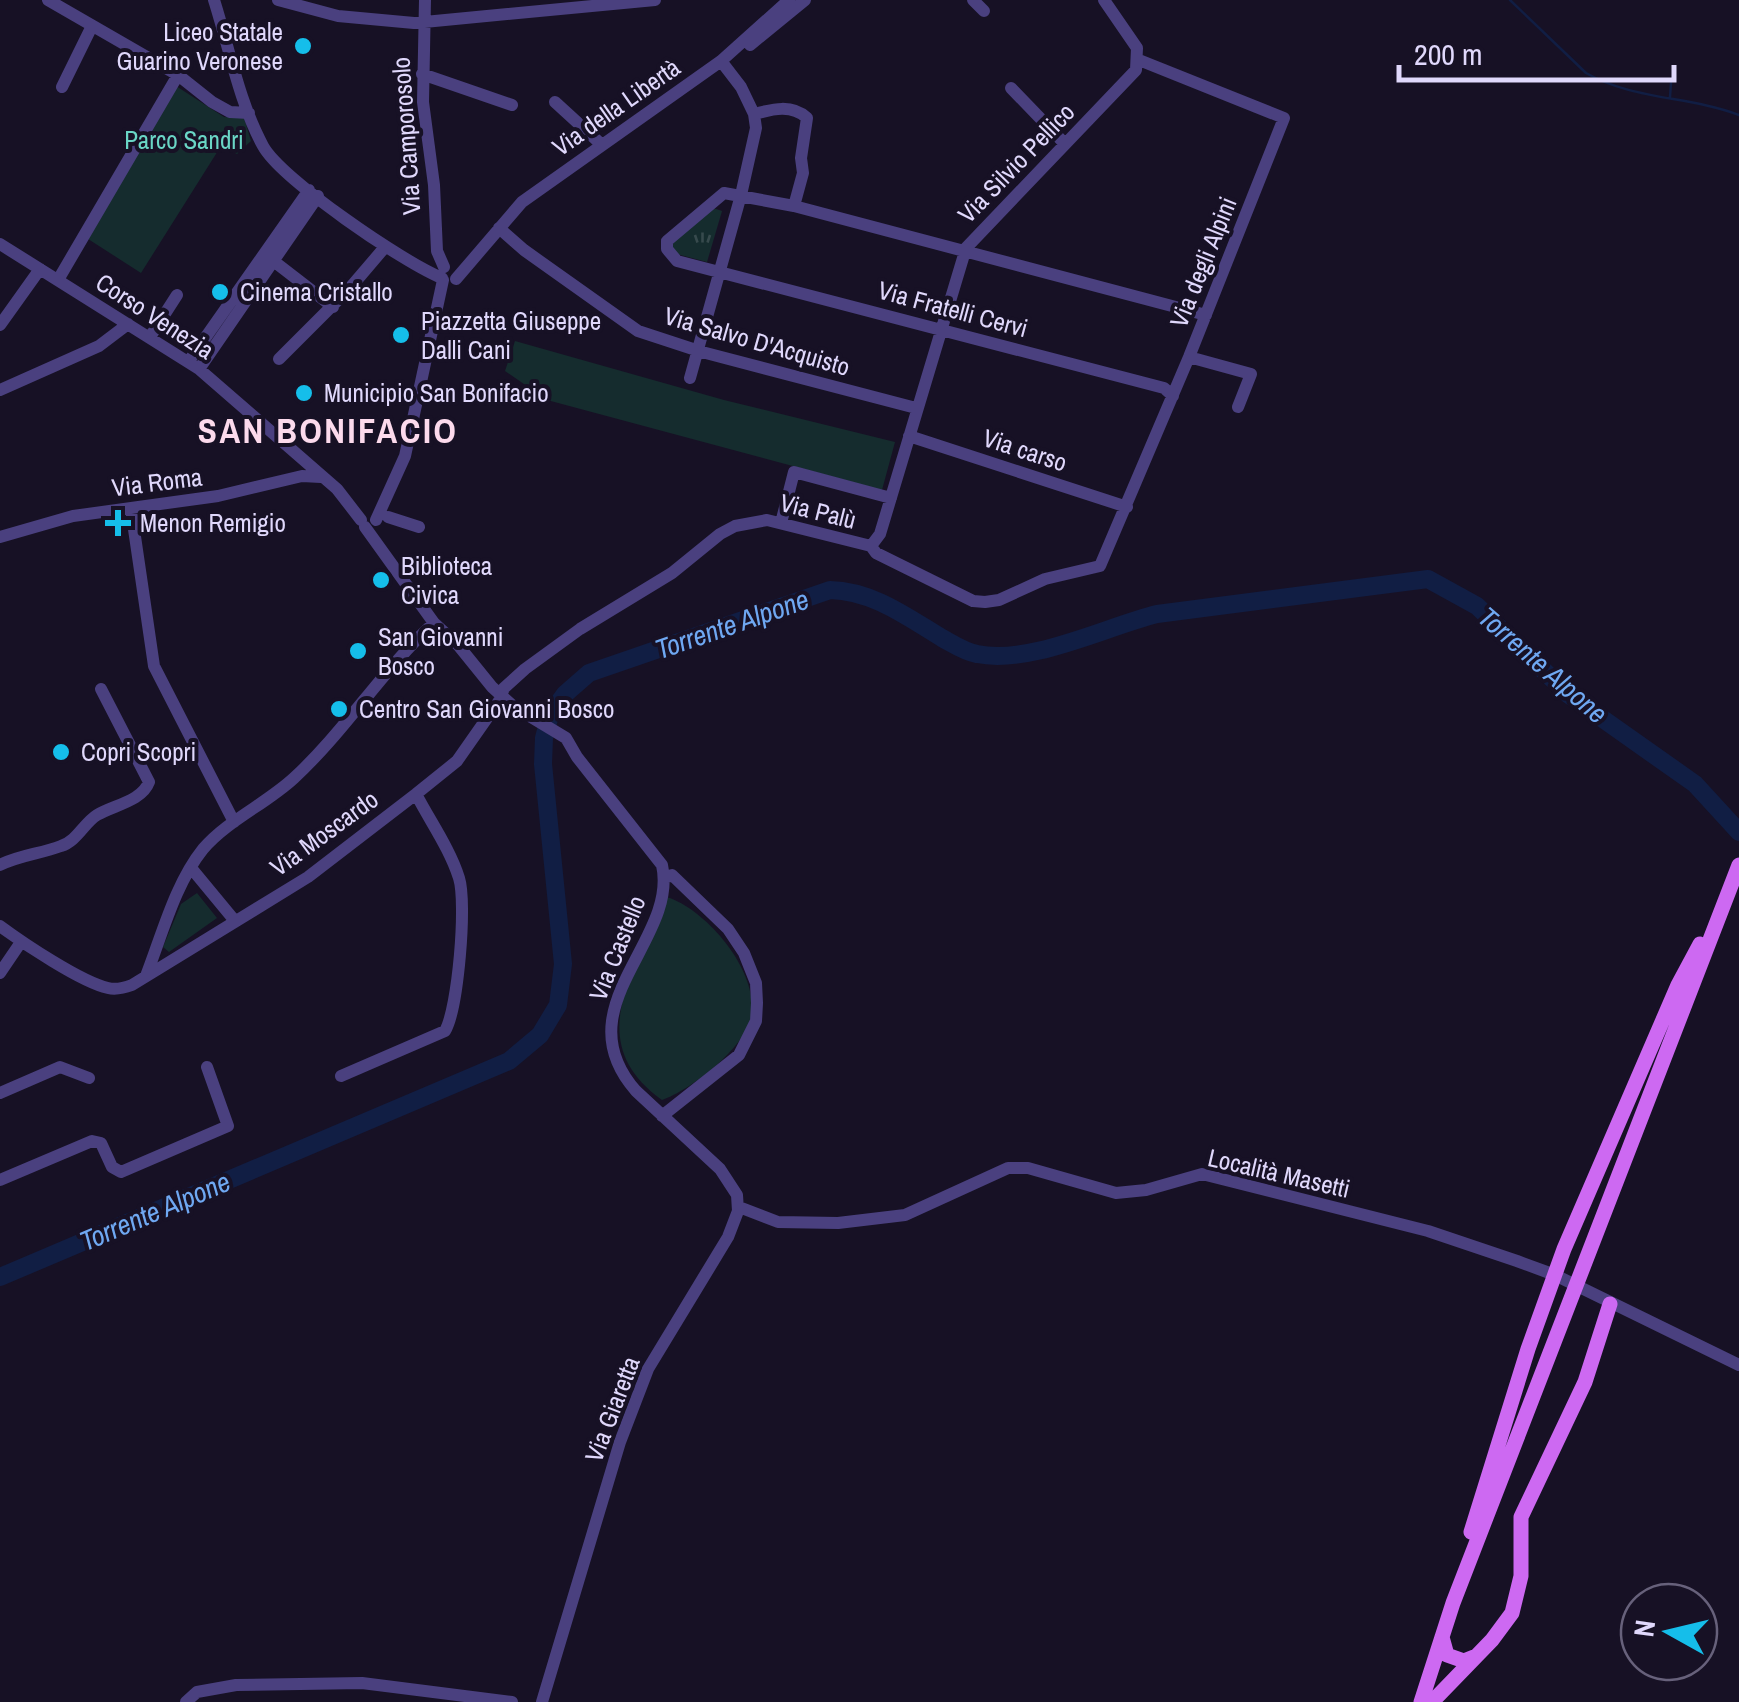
<svg xmlns="http://www.w3.org/2000/svg" width="1739" height="1702" font-family="'Archivo Narrow',sans-serif">
  <style>
    .grass { fill: url(#grass-tufts) }
    .green { fill: #152c2e }
    .lines { fill: none; stroke-linecap: round; stroke-linejoin: round }
    .stream { stroke: #111e44; stroke-width: 2.5 }
    .river { stroke: #111e44; stroke-width: 18 }
    .minor { stroke: #4a407f; stroke-width: 12 }
    .major { stroke: #cd69f2; stroke-width: 15 }
    .poi-dot { fill: #15beea; stroke: #171125; stroke-width: 4 }
    .labels { text-anchor: middle; stroke-width: 8; stroke-linejoin: round; paint-order: stroke }
    .poi-label { font-size: 25px; fill: #e0d8fc; stroke: #171125; text-anchor: start }
    .street-label { font-size: 25px; fill: #e0d8fc; stroke: #171125 }
    .park-label { font-size: 25px; fill: #6ad6c6; stroke: #171125 }
    .water-label { font-size: 28px; font-style: italic; fill: #6fa8f2; stroke: #171125 }
    .district-label { font-size: 35px; font-weight: bold; letter-spacing: 2.5px; fill: #fcdaec; stroke: #171125 }
  </style>
  <defs>
    <pattern id="grass-tufts" width="24" height="20" patternUnits="userSpaceOnUse" patternTransform="scale(2.5)"><rect width="24" height="20" fill="#152c2e"/><path d="M3 7l-1-3M5 7V3M7 7l1-3M15 17l-1-3M17 17v-4M19 17l1-3" fill="none" stroke="#374a4d"/></pattern>
  </defs>
  <rect width="100%" height="100%" fill="#171125"/>
  <!-- grass -->
  <path class="grass" d="M710,207L722,211L707,262L673,253L671,241Z"/>
  <!-- green -->
  <path class="green" d="M176,86L224,117L244,118L251,141L237,154L221,146L141,273L85,237Z
    M515,341L724,400L895,442L882,490L547,400L505,371Z
    M197,893L217,918L169,952L163,947L181,904Z
    M667,897C707,910 760,972 751,1017C745,1048 691,1090 662,1100C580,1042 636,968 667,897Z"/>
  <g class="lines">
    <!-- stream -->
    <path class="stream" d="M1510,0L1586,73C1633,100 1689,96 1739,115
      M1670,97L1671,83"/>
    <!-- river -->
    <path class="river" d="M0,1277L509,1061L540,1035L558,1005L563,964L543,764L544,738L550,715L565,694L589,673L830,590C873,591 907,617 942,638C953,644 965,652 977,654C1030,665 1105,627 1157,614L1428,579L1477,606L1569,695L1695,784L1739,832"/>
    <!-- minor -->
    <path class="minor" d="M48,0L178,75L212,102L230,112L249,113
      M214,0C229,47 239,102 263,146C281,179 404,263 442,278
      M278,0L338,16L414,23L655,0
      M425,0L423,102L434,185L437,251L444,267
      M973,0L984,11
      M750,45L805,0
      M422,74L512,105
      M62,87L92,26
      M1011,88L1065,144
      M555,102L602,145
      M754,114C773,109 792,104 807,118L801,158L803,173L794,206
      M499,228L524,250L638,331L702,352L916,408
      M0,244L199,369L337,489L361,520
      M267,256L333,307
      M456,279L522,202L721,61L789,0
      M58,280L178,75
      M0,325L40,269
      M150,337L177,295
      M1189,357L1251,374L1238,407
      M279,359L350,288L385,247
      M189,361L309,190
      M199,369L318,196
      M690,378L741,195L756,128L754,114L741,87L721,61
      M0,390L99,346L128,324
      M1173,396L1164,388L677,261L667,249V241L724,193L794,206L1206,315
      M909,436L1127,507
      M131,509L154,666L234,822
      M388,517L419,527
      M376,520L405,456L443,280
      M781,523L794,472L891,498
      M365,527L434,623L458,645L492,687L513,706L566,738L577,757L662,865C679,941 562,1007 636,1091L720,1169L737,1195L738,1211L728,1237L648,1369L620,1442L542,1702
      M0,537L73,516L218,496L302,476L321,477
      M871,546L880,534L966,248L1136,70L1137,48L1104,0
      M0,865C20,855 40,854 61,846C77,841 84,823 97,815C114,805 142,801 149,782L101,689
      M192,869L235,921
      M0,926C23,943 81,982 108,988C116,990 124,988 132,985L308,877L416,794L457,761L499,701L504,688L525,669L580,629L672,573L720,534L735,526L767,520L871,546L876,553L973,601L985,602L999,600L1045,579L1100,566L1189,357L1284,118L1139,60
      M0,973L21,942
      M146,976C162,935 175,884 203,849C228,820 266,804 294,778C346,730 382,670 434,623
      M341,1076L445,1031C458,1009 467,903 459,878C450,849 430,821 416,794
      M0,1093L60,1067L89,1078
      M662,1116L739,1055L756,1021L757,1003L756,983L744,953L728,929L672,875L665,878
      M0,1180L92,1141L101,1143L112,1167L121,1172L228,1126L207,1067
      M739,1207L778,1222L838,1223L905,1215L1008,1168H1028L1116,1193L1146,1190L1202,1174L1428,1231L1517,1261L1555,1275L1739,1365
      M186,1702L197,1692L236,1685L362,1683L512,1702"/>
    <!-- major -->
    <path class="major" d="M1471,1532L1528,1349L1564,1249L1678,985L1700,944
      M1442,1637L1447,1655L1464,1661L1474,1657
      M1421,1702L1453,1603L1739,865
      M1432,1702L1492,1640L1512,1613L1521,1576V1517L1585,1382L1610,1304"/>
  </g>
  <!-- markers -->
  <g class="poi-dot">
    <circle cx="303" cy="46" r="10"/>
    <circle cx="220" cy="292" r="10"/>
    <circle cx="401" cy="335" r="10"/>
    <circle cx="304" cy="393" r="10"/>
    <path d="M113 508h10v10h10v10h-10v10h-10v-10h-10v-10h10z"/>
    <circle cx="381" cy="580" r="10"/>
    <circle cx="358" cy="651" r="10"/>
    <circle cx="339" cy="709" r="10"/>
    <circle cx="61" cy="752" r="10"/>
  </g>
  <g class="labels">
    <!-- poi labels -->
    <g class="poi-label">
      <text x="283" y="41" text-anchor="end">Liceo Statale<tspan x="283" dy="29">Guarino Veronese</tspan></text>
      <text x="240" y="301">Cinema Cristallo</text>
      <text x="421" y="330">Piazzetta Giuseppe<tspan x="421" dy="29">Dalli Cani</tspan></text>
      <text x="324" y="402">Municipio San Bonifacio</text>
      <text x="140" y="532">Menon Remigio</text>
      <text x="401" y="575">Biblioteca<tspan x="401" dy="29">Civica</tspan></text>
      <text x="378" y="646">San Giovanni<tspan x="378" dy="29">Bosco</tspan></text>
      <text x="359" y="718">Centro San Giovanni Bosco</text>
      <text x="81" y="761">Copri Scopri</text>
    </g>
    <!-- street labels -->
    <g class="street-label">
      <text transform="translate(616 107) rotate(-35)" y="9">Via della Libertà</text>
      <text transform="translate(406 136) rotate(-94)" y="9">Via Camporosolo</text>
      <text transform="translate(1016 163) rotate(-46)" y="9">Via Silvio Pellico</text>
      <text transform="translate(1203 262) rotate(-68)" y="9">Via degli Alpini</text>
      <text transform="translate(953 309) rotate(15)" y="9">Via Fratelli Cervi</text>
      <text transform="translate(155 316) rotate(33)" y="9">Corso Venezia</text>
      <text transform="translate(757 341) rotate(16)" y="9">Via Salvo D'Acquisto</text>
      <text transform="translate(1025 450) rotate(18)" y="9">Via carso</text>
      <text transform="translate(157 482) rotate(-7)" y="9">Via Roma</text>
      <text transform="translate(818 511) rotate(14)" y="9">Via Palù</text>
      <text transform="translate(324 833) rotate(-36)" y="9">Via Moscardo</text>
      <text transform="translate(617 948) rotate(-68)" y="9">Via Castello</text>
      <text transform="translate(1279 1173) rotate(13)" y="9">Località Masetti</text>
      <text transform="translate(612 1409) rotate(-69)" y="9">Via Giaretta</text>
    </g>
    <!-- park labels -->
    <g class="park-label">
      <text x="184" y="149">Parco Sandri</text>
    </g>
    <!-- water labels -->
    <g class="water-label">
      <text transform="translate(732 624) rotate(-19)" y="10">Torrente Alpone</text>
      <text transform="translate(1543 665) rotate(41)" y="10">Torrente Alpone</text>
      <text transform="translate(155 1211) rotate(-23)" y="10">Torrente Alpone</text>
    </g>
    <!-- district labels -->
    <g class="district-label">
      <text x="328" y="443">SAN BONIFACIO</text>
    </g>
  </g>
  <!-- north arrow -->
  <g transform="translate(1669 1632) rotate(278)"><circle r="48" fill="#171125" stroke="#67617b" stroke-width="2.5"/>
  <path d="M0-8L18 38L0 25L-18 38Z" fill="#15beea"/>
  <text y="-15" font-size="28" font-weight="bold" text-anchor="middle" fill="#e0d8fc">N</text>
  </g>
  <!-- scale -->
  <path d="M1399 65v15h275v-15" fill="none" stroke="#e0d8fc" stroke-width="5"/>
  <text x="1414" y="65" font-size="30" fill="#e0d8fc" stroke="#171125" stroke-width="8" paint-order="stroke">200 m</text>
</svg>
